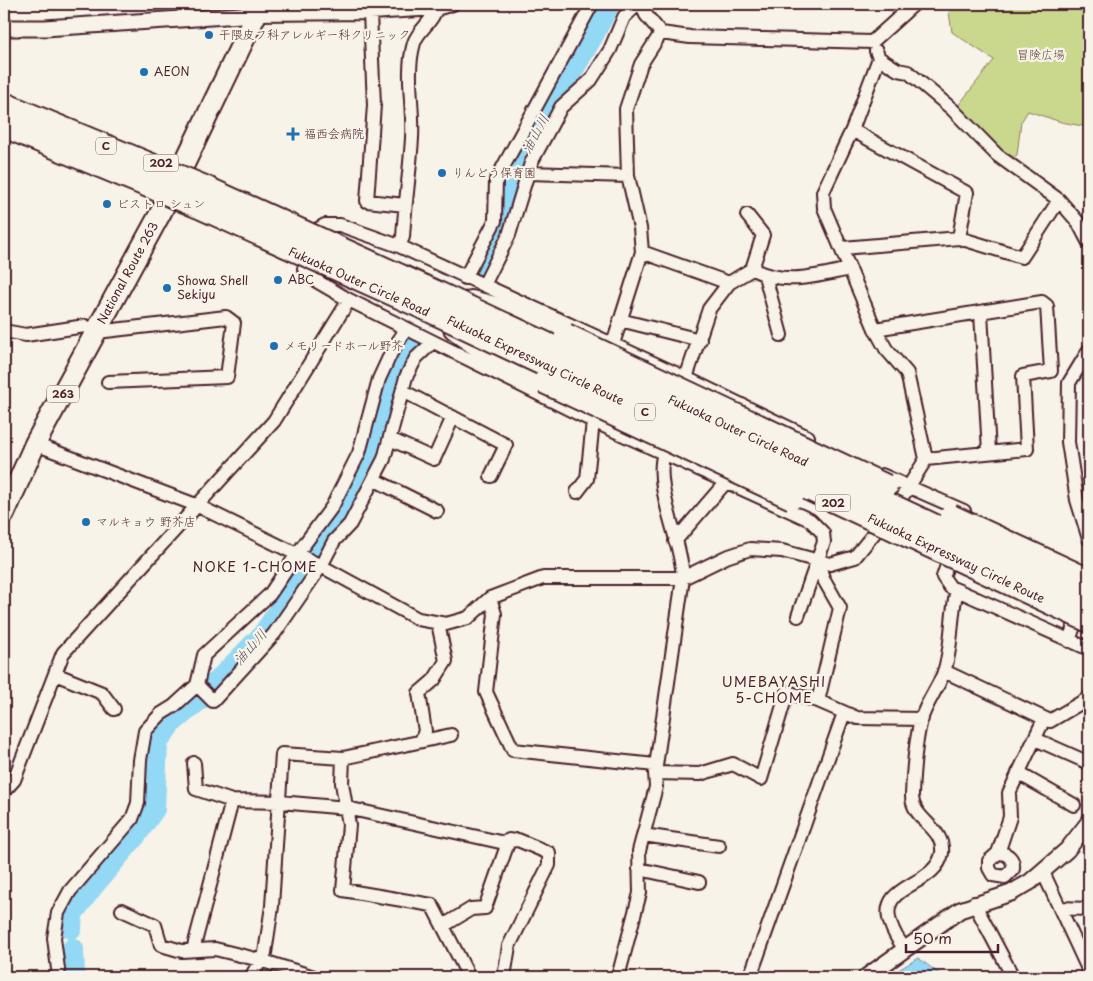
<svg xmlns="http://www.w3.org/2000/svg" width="1093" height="981" font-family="'Playpen Sans','Klee One',sans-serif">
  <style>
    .green { fill: #c9d88c; stroke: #8a7c5c }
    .water { fill: #93d8f5; stroke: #768ea4 }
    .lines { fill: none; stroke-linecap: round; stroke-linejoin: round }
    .river { stroke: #93d8f5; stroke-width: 22 }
    .minor-casing { stroke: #4a1f2b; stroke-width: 16 }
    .tertiary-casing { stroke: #4a1f2b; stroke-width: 19 }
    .trunk-casing { stroke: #4a1f2b; stroke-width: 24 }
    .motorway-casing { stroke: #4a1f2b; stroke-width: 26 }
    .minor { stroke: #f7f3e8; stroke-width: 12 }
    .tertiary { stroke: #f7f3e8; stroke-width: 15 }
    .trunk { stroke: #f7f3e8; stroke-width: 20 }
    .motorway { stroke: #f7f3e8; stroke-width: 22 }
    .motorway-bridge-casing { stroke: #4a1f2b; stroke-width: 26; stroke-linecap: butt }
    .motorway-bridge { stroke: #f7f3e8; stroke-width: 22 }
    .poi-dot { fill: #1f6fb2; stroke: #f7f3e8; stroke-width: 2 }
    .labels { text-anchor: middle; stroke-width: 4.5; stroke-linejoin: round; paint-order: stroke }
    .shield { fill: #f7f3e8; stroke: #7e5f64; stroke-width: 1 }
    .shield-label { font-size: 11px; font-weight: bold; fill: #4a1f2b }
    .poi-label { font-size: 12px; fill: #4a1f2b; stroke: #f7f3e8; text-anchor: start }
    .park-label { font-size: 12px; fill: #6a4d43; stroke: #f7f3e8 }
    .street-label { font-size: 12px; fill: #4a1f2b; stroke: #f7f3e8 }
    .water-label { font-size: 14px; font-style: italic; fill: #5c4d5e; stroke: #f7f3e8 }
    .neighbourhood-label { font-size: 14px; letter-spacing: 1px; fill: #4a1f2b; stroke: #f7f3e8 }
  </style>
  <rect width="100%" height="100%" fill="#f7f3e8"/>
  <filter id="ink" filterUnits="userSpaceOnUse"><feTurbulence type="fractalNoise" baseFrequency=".02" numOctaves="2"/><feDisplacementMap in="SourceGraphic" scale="10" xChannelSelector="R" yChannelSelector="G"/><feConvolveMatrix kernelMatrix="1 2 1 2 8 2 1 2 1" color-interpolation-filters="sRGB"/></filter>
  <g filter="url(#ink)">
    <!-- green -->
    <path class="green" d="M958,4H1089V117L1085,118L1083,126L1061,122L1028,111L1021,122L1017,155L1010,160L957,107L994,60L952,32L949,12Z"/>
    <!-- water -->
    <path class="water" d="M918,958L944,977H887Z"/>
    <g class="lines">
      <!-- river -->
      <path class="river" d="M479,270L506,219L511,181L523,154L592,37L609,4
        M71,928L72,914L92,887L135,836L154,809L157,743L170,724L200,699L262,636L308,570L332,528L356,496L377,458L402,359L413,347
        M73,949L74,977"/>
      <!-- minor casing -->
      <g class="minor-casing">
        <path id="minor" d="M183,4L184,19
          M642,4L646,15L661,33L690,37L872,42L914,4
          M370,13L374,105L367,201L405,205
          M256,14L370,13L436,9L453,4
          M876,51L879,58L898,70L908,72L952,109L997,155L1059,200L1078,222L1089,243
          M852,130L967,193L959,238
          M528,173L628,176
          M316,230L325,225H340L399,246L686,378L808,437
          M399,246L403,237C405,204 410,171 412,138C414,107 405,74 414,43C418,30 432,23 436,9
          M843,248L959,238L1022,257L1059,200
          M642,252L729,283
          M308,258L304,269L313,279L349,300L593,421L810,520L823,533L824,542L798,616
          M752,269C786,286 815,276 850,269
          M765,276L781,335
          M465,278L495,221L496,180L592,4
          M484,285L509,235L531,163L561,107L591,80L610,50L624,17L638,4
          M981,313L989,452
          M620,320L700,340
          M875,329L1042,302L1047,306L1051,371L1023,376L1027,449L926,459
          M4,331L26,335L85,326L97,332L226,317L234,323L227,377L108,382
          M613,344L642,252L640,228L628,176L626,109L641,64L661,33
          M1089,350L1069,383L1068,442L1077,500L1089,539
          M686,378L709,309L729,283L752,269L763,235L747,215
          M403,391L506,445L491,476
          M390,439L434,459L453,417
          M35,444L196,505L321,566L418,619L446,624L468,618L490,598L543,578H683L726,557L750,549L782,551L830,564L855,557L897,505L926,459L907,373L886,349L875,329L824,208L823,192L852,130L879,58
          M664,453C653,487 682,541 683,578L655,773L700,774L733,764L761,779L787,692L818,701L857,718L922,719
          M882,475L964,511
          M375,480L437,511
          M577,492L587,479L593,421
          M675,541L726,482
          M818,562L823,578L840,608L818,701
          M957,590L1089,649
          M490,598L495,614L486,692L513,750L655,765
          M1069,641L1079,611
          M944,671L1050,721L1089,698
          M55,674L102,693L114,709
          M197,685L213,701L274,634L321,566L334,541L350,524L384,459L406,377L416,358L433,342
          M1035,739L1089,763
          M421,741L425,731L419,693L434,680L446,661L438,623
          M343,758L342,783L349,825L343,890L432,905L466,971V977
          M194,763L196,789L232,801L280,802L347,808L500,842L518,840L549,853V865L509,946L504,977
          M1018,773L1074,805
          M4,791L14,780L63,653L274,421L349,300
          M643,835L719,846
          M998,853C1008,853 1014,859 1013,869L1005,877L993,875L989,868V861L998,853L1010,817L1009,793L1044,719
          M639,869L699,882
          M1043,872L1088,969V977
          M974,903L1013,977
          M1060,908L1089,909
          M122,910L155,925L161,945L182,951L215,949L260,960L314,977
          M443,926L471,909L485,908L509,840
          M905,948C898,941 893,931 890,922C878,883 936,887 942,853C945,827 911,820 912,795C913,771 915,743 921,720C926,703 938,688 944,672C953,645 950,616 957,590L950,587L943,577L949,559
          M193,950L232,801
          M59,977L54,938L58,913L70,891L132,819L138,803L140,760L145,731L161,714L174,706L197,685L204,655L270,594L297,554L332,507L359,453L379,379L391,353L406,329
          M251,977L265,953L272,906L282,754L343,758L451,735
          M618,977L640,893L639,851L656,787L655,773
          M750,977L844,713"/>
      </g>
      <!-- tertiary casing -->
      <g class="tertiary-casing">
        <path id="tertiary" d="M4,28H45L256,14
          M866,977L960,910L1011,893L1030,882L1067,850L1089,822"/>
      </g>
      <!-- trunk casing -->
      <g class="trunk-casing">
        <g id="trunk">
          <path id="s1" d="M4,514L35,444L161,212L261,4"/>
        </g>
      </g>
      <!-- motorway casing -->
      <g class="motorway-casing">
        <path id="motorway" d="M471,302L509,312L566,335
          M455,328L493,357L544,382"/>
      </g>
      <!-- minor -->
      <use href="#minor" class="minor"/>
      <!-- tertiary -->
      <use href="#tertiary" class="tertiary"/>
      <!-- trunk -->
      <use href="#trunk" class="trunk"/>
      <!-- motorway -->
      <use href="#motorway" class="motorway"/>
      <!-- motorway-bridge casing -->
      <g class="motorway-bridge-casing">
        <g id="motorway-bridge">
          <path d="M4,104L207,188L436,292L1089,598"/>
          <path id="s2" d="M4,126L199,207L428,310L1089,621"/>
          <path d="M566,335L886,486"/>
          <path d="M544,382L792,498"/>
          <path d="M951,516L1089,580"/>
        </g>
      </g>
      <!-- motorway-bridge -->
      <use href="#motorway-bridge" class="motorway-bridge"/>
    </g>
  </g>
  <!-- markers -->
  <g class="poi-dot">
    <circle cx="209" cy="35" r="5"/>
    <circle cx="144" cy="72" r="5"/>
    <path d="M290.5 126.5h5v5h5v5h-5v5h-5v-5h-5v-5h5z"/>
    <circle cx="442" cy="173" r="5"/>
    <circle cx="107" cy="204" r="5"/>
    <circle cx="278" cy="280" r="5"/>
    <circle cx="167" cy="288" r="5"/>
    <circle cx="274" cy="346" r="5"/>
    <circle cx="86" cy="522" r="5"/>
  </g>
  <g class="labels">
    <!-- shield labels -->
    <g class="shield">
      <rect x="96" y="137.5" width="20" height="17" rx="4"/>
      <rect x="143.5" y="154.5" width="35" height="17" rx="4"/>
      <rect x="47" y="385.5" width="32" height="17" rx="4"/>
      <rect x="635" y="403.5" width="20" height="17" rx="4"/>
      <rect x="815.5" y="494.5" width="35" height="17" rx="4"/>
    </g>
    <g class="shield-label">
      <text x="106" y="150">C</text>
      <text x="161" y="167">202</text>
      <text x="63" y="398">263</text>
      <text x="645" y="416">C</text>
      <text x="833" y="507">202</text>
    </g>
    <!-- poi labels -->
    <g class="poi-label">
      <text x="219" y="39">干隈皮フ科アレルギー科クリニック</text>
      <text x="154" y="76">AEON</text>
      <text x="304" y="138">福西会病院</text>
      <text x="452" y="177">りんどう保育園</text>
      <text x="117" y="208">ビストロ シュン</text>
      <text x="288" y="284">ABC</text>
      <text x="177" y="285">Showa Shell<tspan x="177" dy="14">Sekiyu</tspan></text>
      <text x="284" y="350">メモリードホール野芥</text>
      <text x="96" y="526">マルキョウ 野芥店</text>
    </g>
    <!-- park labels -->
    <g class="park-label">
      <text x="1041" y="59">冒険広場</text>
    </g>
    <!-- street labels -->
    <g class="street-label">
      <text dy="4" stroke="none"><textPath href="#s1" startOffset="271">National Route 263</textPath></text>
      <text transform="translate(359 282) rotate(24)" y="4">Fukuoka Outer Circle Road</text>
      <text dy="4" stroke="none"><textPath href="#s2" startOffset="581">Fukuoka Expressway Circle Route</textPath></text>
      <text transform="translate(738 431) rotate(25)" y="4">Fukuoka Outer Circle Road</text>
      <text dy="4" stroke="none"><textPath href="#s2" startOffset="1046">Fukuoka Expressway Circle Route</textPath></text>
    </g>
    <!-- water labels -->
    <g class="water-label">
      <text transform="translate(535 134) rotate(-61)" y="5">油山川</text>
      <text transform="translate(250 647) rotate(-48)" y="5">油山川</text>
    </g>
    <!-- neighbourhood labels -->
    <g class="neighbourhood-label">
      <text x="255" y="572">NOKE 1-CHOME</text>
      <text x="774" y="687">UMEBAYASHI<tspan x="774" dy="16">5-CHOME</tspan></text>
    </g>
  </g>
  <!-- margin -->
  <rect width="1093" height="981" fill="none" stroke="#f7f3e8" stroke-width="20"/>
  <rect x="10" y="10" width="1073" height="961" fill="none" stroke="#4a1f2b" stroke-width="2" filter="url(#ink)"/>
  <!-- scale -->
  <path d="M906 944v8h92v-8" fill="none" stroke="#4a1f2b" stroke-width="2.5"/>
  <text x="913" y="944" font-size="15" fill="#4a1f2b" stroke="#f7f3e8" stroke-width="4" paint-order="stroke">50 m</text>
</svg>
